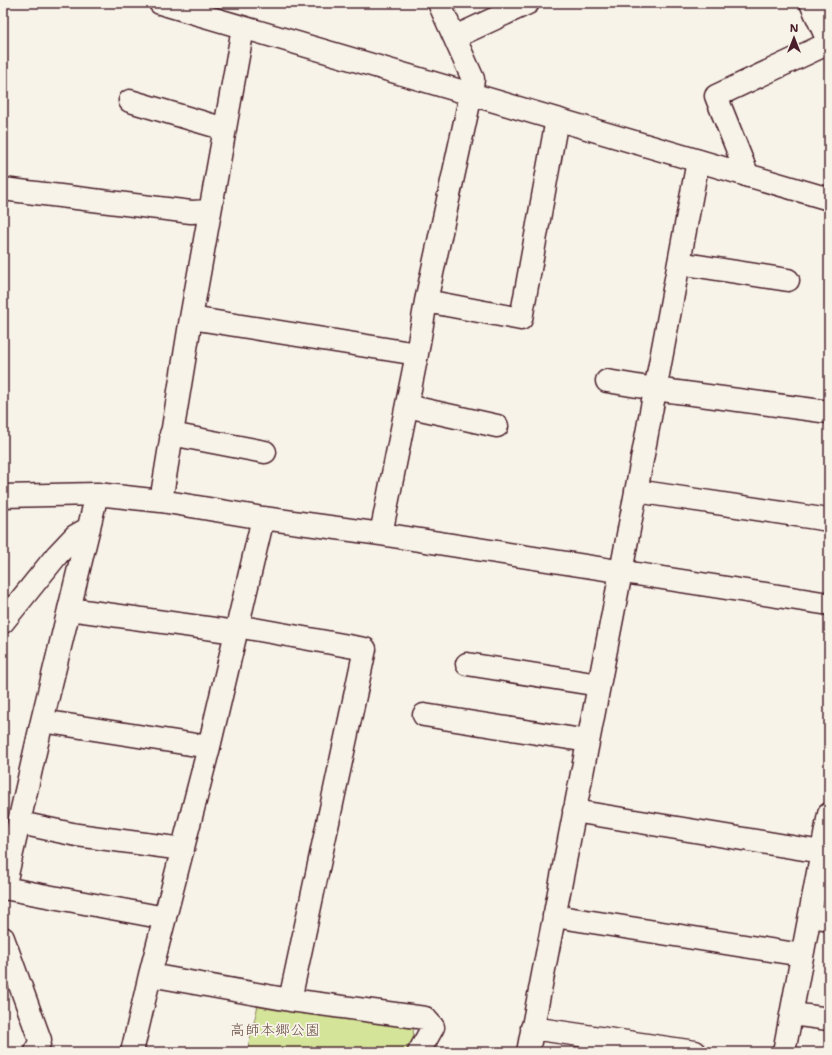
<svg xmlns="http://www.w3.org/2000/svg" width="832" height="1055" font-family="'Shantell Sans','Klee One',sans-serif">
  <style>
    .green { fill: #d4e599; stroke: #8f8262 }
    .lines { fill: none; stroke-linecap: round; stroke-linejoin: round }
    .street-casing { stroke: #4a1f2b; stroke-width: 25 }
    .secondary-casing { stroke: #4a1f2b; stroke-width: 25 }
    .street { stroke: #f7f3e8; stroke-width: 22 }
    .secondary { stroke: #f7f3e8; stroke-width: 22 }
    .labels { text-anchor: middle; stroke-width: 3.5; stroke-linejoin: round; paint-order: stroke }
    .park-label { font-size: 15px; fill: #6c5046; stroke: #f7f3e8 }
  </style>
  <rect width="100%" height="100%" fill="#f7f3e8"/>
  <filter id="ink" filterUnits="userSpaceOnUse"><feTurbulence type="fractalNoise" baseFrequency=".025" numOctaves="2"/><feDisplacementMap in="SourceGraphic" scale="8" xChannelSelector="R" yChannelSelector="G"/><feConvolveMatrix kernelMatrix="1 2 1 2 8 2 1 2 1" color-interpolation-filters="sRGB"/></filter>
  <g filter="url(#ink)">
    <!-- green -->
    <path class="green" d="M258,1005L413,1028L414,1039L407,1052H247Z"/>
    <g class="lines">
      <!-- street casing -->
      <g class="street-casing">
        <path id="street" d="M811,3L829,43
          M455,37L528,3
          M130,101L225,129
          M748,176L716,96L829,43
          M3,189L191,212L210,211
          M679,263L788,280
          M426,301L521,319L557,119
          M191,318L417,354
          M607,381L655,389L829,412
          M407,406L497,426
          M171,434L265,452
          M636,491L829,520
          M3,496L97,494L161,501L263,518L381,534L829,604
          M161,501L191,318L243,28
          M381,534L417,354L426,301L471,94L473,79L439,3
          M69,609L236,632
          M3,622L57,555L75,536L89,528
          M237,626L365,649L290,1000
          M467,664L599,685
          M424,715L588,741
          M42,721L209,747
          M574,811L822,852
          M20,823L77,835L183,849
          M4,888L165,918
          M3,889L4,888L42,721L97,494
          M554,916L802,955
          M810,916L829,919
          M3,938L40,1040L36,1052
          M150,975L290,1000L425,1018L433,1027L419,1052
          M792,1014L829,1019
          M532,1028L695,1052
          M132,1052L150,975L209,747L263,518
          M528,1052L621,572L698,161
          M784,1052L829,814"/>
      </g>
      <!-- secondary casing -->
      <g class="secondary-casing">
        <path id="secondary" d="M160,3L829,199"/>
      </g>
      <!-- street -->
      <use href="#street" class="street"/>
      <!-- secondary -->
      <use href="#secondary" class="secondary"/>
    </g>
  </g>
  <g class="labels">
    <!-- park labels -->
    <g class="park-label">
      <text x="275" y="1035">高師本郷公園</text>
    </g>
  </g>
  <!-- margin -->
  <rect width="832" height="1055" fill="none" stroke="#f7f3e8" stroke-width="16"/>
  <rect x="8" y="8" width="816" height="1039" fill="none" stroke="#4a1f2b" stroke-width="1.5" filter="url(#ink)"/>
  <!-- north arrow -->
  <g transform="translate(794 38)" stroke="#f7f3e8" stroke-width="3" paint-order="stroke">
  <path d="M0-3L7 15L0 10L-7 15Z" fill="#4a1f2b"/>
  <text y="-6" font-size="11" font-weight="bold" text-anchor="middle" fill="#4a1f2b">N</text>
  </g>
</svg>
